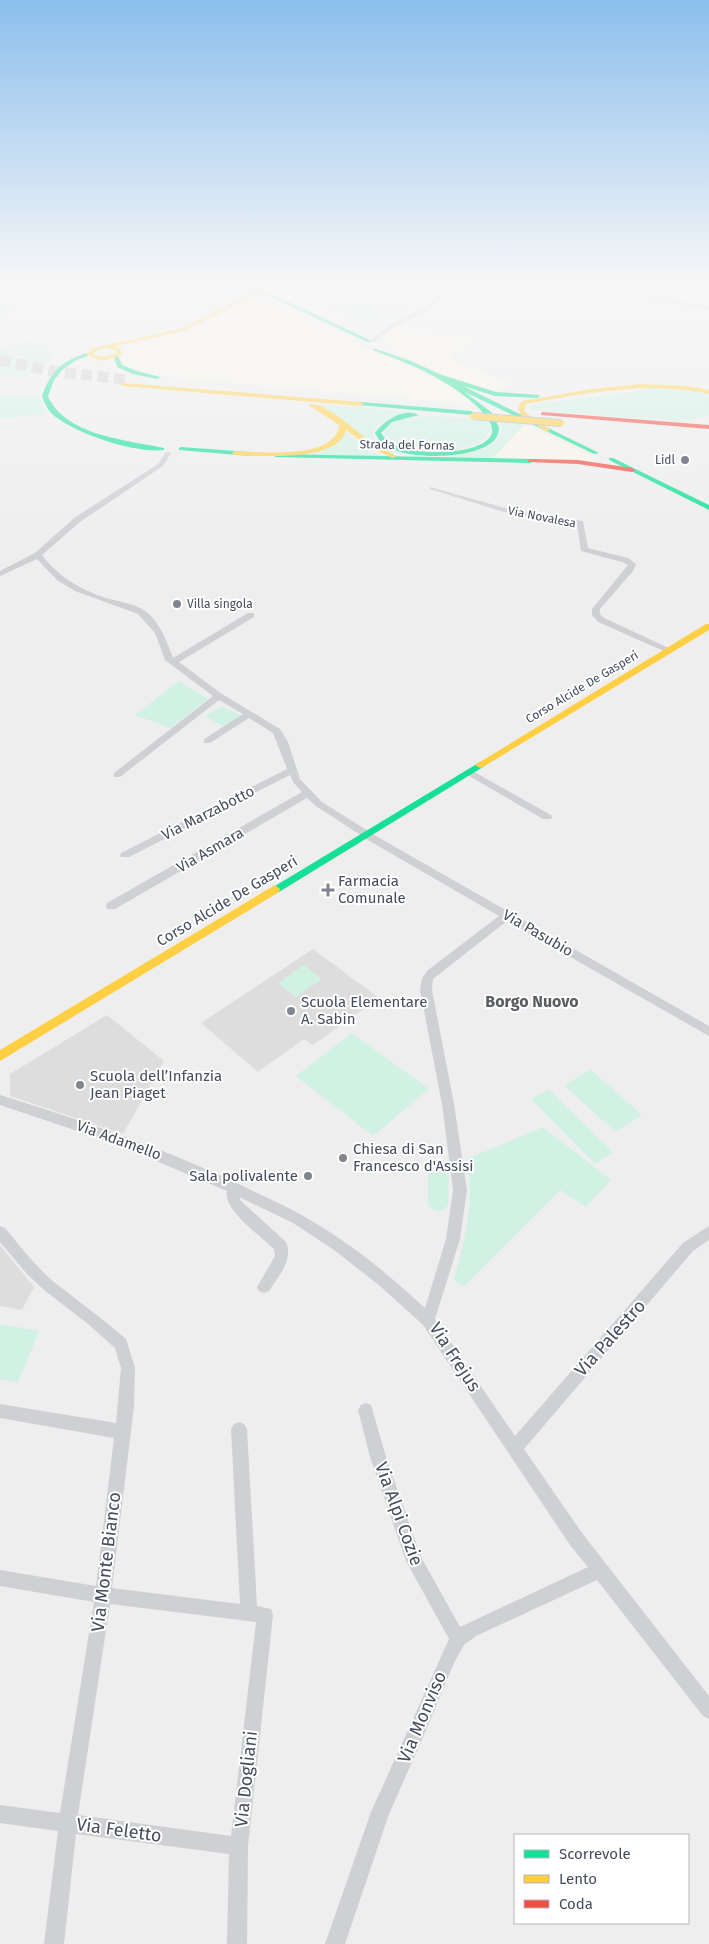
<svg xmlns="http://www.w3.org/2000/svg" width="709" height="1944" font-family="'Fira Sans',sans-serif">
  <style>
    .commercial { fill: #f7f5e8 }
    .education { fill: #deddde }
    .green { fill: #d0f1e4 }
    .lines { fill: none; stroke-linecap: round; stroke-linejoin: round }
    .highway-tunnel { stroke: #cdced1; stroke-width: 11; stroke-dasharray: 11 5.5; stroke-linecap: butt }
    .street { fill: #ced0d4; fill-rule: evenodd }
    .fast { fill: #16e098; fill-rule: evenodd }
    .slow { fill: #ffcf43; fill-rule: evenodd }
    .jam { fill: #f24e42; fill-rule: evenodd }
    .slow-bridge-casing { stroke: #b2b5bf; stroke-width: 8; stroke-linecap: butt }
    .slow-bridge { stroke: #ffcf43; stroke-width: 6 }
    .poi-dot { fill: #808590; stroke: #fff; stroke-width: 2 }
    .labels { text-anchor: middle; stroke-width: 4; stroke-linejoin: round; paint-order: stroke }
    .far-street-label { font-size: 12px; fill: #444c5d; stroke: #fff }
    .far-poi-label { font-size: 12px; fill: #444c5d; stroke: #fff; text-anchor: end }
    .street-label { font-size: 15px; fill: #444c5d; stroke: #fff }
    .poi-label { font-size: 15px; fill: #444c5d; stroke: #fff; text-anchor: start }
    .neighbourhood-label { font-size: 16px; font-weight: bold; fill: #595c63; stroke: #fff }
    .near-street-label { font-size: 18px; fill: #444c5d; stroke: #fff }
  </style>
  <rect width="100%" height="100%" fill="#efeeee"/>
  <!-- commercial -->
  <path class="commercial" d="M258,298L270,299L353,339L359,348L378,352L449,386L474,405L157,376L125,368L120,358L125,350L138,343L199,326L233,306Z
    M393,328L477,341L451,356L454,359L452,360L512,384L490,393L458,382L390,349L385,336Z
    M525,424L600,460L493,458Z"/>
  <!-- education -->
  <path class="education" d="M313,949L379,998L313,1045L304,1039L258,1072L201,1023Z
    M107,1015L164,1061L123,1134L10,1096V1074Z
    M0,1245L34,1287L22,1310L0,1306Z"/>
  <!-- green -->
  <path class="green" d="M0,284H195L149,300L23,303L0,321V303L23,293L16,289H0Z
    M211,284H234L247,291V296L227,293L218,305L219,308L213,312L208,311L215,290Z
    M255,284H341L335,299L422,309C366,343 331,305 278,286L273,287L271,292Z
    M32,339L51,349L53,359L24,378L0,374V348Z
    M665,387L687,388L706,394L709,396V416L695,420L675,421L530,410L529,405Z
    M38,395L47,414L0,419V396Z
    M315,404L419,412C369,417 350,442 411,456L383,451Z
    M430,416L488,420L491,431L480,443L452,452L405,450L384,436V430L395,421Z
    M499,421L525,424L493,458L446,457C463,455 512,448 499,421Z
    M347,432L367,450L387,457L303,454L338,443Z
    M179,681L208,699L170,728L135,715Z
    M222,706L242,716L225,727L205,716Z
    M304,965L322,979L296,997L278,983Z
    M352,1033L429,1089L373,1136L296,1076Z
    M590,1069L642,1115L616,1132L564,1086Z
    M548,1089L613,1152L595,1164L531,1099Z
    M543,1127L611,1180L586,1207L560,1190L464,1286L454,1280C465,1237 475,1204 467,1159Z
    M439,1162L443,1164L449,1171L448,1206L440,1211H435L428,1205V1169L430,1165Z
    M0,1324L39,1331L18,1383L0,1379Z"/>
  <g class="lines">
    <!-- highway-tunnel -->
    <path class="highway-tunnel" d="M0,360L52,371L130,380"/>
    <!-- street -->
    <path class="street" d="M450,284H456L432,307L393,328L375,342H371V340L389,326L428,305Z
      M631,293L709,306V310L629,296Z
      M166,452L171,453L163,466L80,522L42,555C60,579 85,592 113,600C126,603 139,605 149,614C162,627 167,642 173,658L248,613H254V617L179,662L222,694L280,729L288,742L300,779L322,802L376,836L709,1026V1036L507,921L433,979L432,990L454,1104L467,1190L460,1239L435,1319L515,1436L683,1243L709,1226V1240L693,1251L524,1449L582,1533L709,1696V1719L703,1716L597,1580L476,1636L464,1645L454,1663L424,1735L389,1814L345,1944H325L371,1812L449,1639L406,1561L370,1457L358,1410L361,1405L366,1403L371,1405L386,1457L421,1557L460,1627L588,1567L570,1545L423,1325L380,1286L334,1250L293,1223L239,1197L241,1201L286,1242C294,1259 278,1277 269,1291L264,1293L259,1291L257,1287L275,1256L274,1249C262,1237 222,1209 227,1191L116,1144L0,1105V1095C85,1121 169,1150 249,1189C269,1199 291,1208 310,1220C352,1244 389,1275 425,1308L446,1239L453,1190L442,1104L420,990L422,978L428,970L499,916L368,840L316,806L307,798L115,909H107L106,906L107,903L302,792L293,782L290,775L129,857H121L120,855L121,853L287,769L273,733L249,718L210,743H204V739L243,714L219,700L120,777H114V773L213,696L165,660L155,633L138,614L75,591L57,580L37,559L0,576V571L35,553L74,518L158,464Z
      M430,487L505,508L583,521L588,548L628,558L636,564L633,571L600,609V614L604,618L673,650L672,652H666L598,622L592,615V609L628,565L622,562L581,551L577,525L504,512L430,489Z
      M469,769L551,815L552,817L551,819H543L466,774V770Z
      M0,1226L5,1228C20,1246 35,1266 54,1282C78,1301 103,1319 126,1339L135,1368L134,1406L112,1588L240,1604L231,1429L234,1424L239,1422L244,1424L247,1429L257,1606L271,1609L273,1615L248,1846L247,1944H227L229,1854L76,1834L64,1944H44L58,1831L0,1823V1805L60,1813L94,1602L0,1586V1570L96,1586L114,1438L0,1418V1404L116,1423L121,1368L115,1348L88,1324L44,1290L27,1274L0,1242ZM110,1604L256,1622L231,1836L78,1815Z"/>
    <!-- fast -->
    <path class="fast" d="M234,284H241L253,291L254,295L249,296L248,293Z
      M244,284H251L372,341L367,342Z
      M373,348L411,361L439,374L496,392L539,395L540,396L537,398L495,396L463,386L599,453L594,454L465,392L491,412L499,427C499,431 498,435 496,438C480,461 401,461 381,443C379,440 377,436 375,433C383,421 404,407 419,415L392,422L381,433C386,440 391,444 399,447C418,454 476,456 490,437C503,420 455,388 442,381C421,368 396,359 373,350Z
      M87,353L92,354L75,361L62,370L54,380L48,396C65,436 128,440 164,448V450C136,454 72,433 51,413C47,408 44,402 42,396C50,372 63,360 87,353Z
      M114,356H118L122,365L137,371L160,377L157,379L133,374L117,367Z
      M361,402L471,411L474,413L471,415L359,405L358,404Z
      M181,447L250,452L253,454L250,456L179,450V448Z
      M277,454L530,459L533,461L530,463L275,457V455Z
      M609,458H613L709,505V510L609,460Z
      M480,762L485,765L483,767L279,892L275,893L270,889Z"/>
    <!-- slow -->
    <path class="slow" d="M269,292L271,295L252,297L184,331L115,346L120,348L122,355L102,361L86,355L93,348L180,329L249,294ZM107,348L116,350L117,353L102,357L93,354L97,350Z
      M124,383L361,402L364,404L361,406L122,386L121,385Z
      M642,384L689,386L709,390V394C648,381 586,393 526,404L524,410L526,413L549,429V431L547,432L521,415L518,410L520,403L523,401L592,389Z
      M310,404C328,403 357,433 372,443C380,448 389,451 396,456L393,458L369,447L346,430C340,462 259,456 235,455L232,453L235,451C260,452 337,460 339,425L310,406Z
      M706,624H709V630L483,767L480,768L475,765Z
      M275,885L280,889L279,892L0,1061V1050Z"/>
    <!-- jam -->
    <path class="jam" d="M543,412L709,425V429L541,415V413Z
      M530,459L578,460L632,468L635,470L632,472L578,464L528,462V460Z"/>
    <!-- slow-bridge casing -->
    <g class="slow-bridge-casing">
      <path id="slow-bridge" d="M473,416L561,423"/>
    </g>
    <!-- slow-bridge -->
    <use href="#slow-bridge" class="slow-bridge"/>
  </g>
  <!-- sky -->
  <linearGradient id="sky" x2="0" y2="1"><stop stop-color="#8bbfec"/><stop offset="0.51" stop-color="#f8f7f7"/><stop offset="1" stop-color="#f8f7f7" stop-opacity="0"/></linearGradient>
  <rect width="709" height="556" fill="url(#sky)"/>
  <!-- markers -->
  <g class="poi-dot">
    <circle cx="685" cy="460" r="5"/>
    <circle cx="177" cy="604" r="5"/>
    <path d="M325.5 882.5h5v5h5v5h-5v5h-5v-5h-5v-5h5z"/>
    <circle cx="291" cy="1011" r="5"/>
    <circle cx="80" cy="1085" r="5"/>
    <circle cx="343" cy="1158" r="5"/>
    <circle cx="308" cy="1176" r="5"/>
  </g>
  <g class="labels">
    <!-- far-street labels -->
    <g class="far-street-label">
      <text transform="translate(407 445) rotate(1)" y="4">Strada del Fornas</text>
      <text transform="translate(542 517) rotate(11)" y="4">Via Novalesa</text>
      <text transform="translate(582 687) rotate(-31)" y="4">Corso Alcide De Gasperi</text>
    </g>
    <!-- far-poi labels -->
    <g class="far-poi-label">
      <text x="675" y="464">Lidl</text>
      <text x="187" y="608" text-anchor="start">Villa singola</text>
    </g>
    <!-- street labels -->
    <g class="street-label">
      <text transform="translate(208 813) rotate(-27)" y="5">Via Marzabotto</text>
      <text transform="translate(210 850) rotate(-30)" y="5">Via Asmara</text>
      <text transform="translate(227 901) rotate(-31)" y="5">Corso Alcide De Gasperi</text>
      <text transform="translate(538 933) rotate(30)" y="5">Via Pasubio</text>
      <text transform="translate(119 1140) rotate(20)" y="5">Via Adamello</text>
    </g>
    <!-- poi labels -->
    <g class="poi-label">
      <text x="338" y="886">Farmacia<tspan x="338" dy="17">Comunale</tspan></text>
      <text x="301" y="1007">Scuola Elementare<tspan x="301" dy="17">A. Sabin</tspan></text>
      <text x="90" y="1081">Scuola dell’Infanzia<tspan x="90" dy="17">Jean Piaget</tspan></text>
      <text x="353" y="1154">Chiesa di San<tspan x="353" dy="17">Francesco d'Assisi</tspan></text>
      <text x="298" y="1181" text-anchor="end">Sala polivalente</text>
    </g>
    <!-- neighbourhood labels -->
    <g class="neighbourhood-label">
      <text x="532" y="1007">Borgo Nuovo</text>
    </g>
    <!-- near-street labels -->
    <g class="near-street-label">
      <text transform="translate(610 1338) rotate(-48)" y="6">Via Palestro</text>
      <text transform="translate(455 1357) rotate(57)" y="6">Via Frejus</text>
      <text transform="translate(399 1514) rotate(70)" y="6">Via Alpi Cozie</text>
      <text transform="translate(106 1562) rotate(-83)" y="6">Via Monte Bianco</text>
      <text transform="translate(422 1717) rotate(-67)" y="6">Via Monviso</text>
      <text transform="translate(246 1779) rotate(-84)" y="6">Via Dogliani</text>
      <text transform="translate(119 1830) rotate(8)" y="6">Via Feletto</text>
    </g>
  </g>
  <!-- legend -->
  <rect x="514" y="1834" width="175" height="90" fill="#ffffff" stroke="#b4b7be"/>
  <rect x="524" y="1850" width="25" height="8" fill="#16e098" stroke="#b4b7be"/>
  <text x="559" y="1859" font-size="15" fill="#444c5d">Scorrevole</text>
  <rect x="524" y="1875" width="25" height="8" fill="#ffcf43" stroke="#b4b7be"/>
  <text x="559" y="1884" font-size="15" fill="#444c5d">Lento</text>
  <rect x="524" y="1900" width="25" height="8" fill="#f24e42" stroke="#b4b7be"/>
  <text x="559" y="1909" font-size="15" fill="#444c5d">Coda</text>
</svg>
